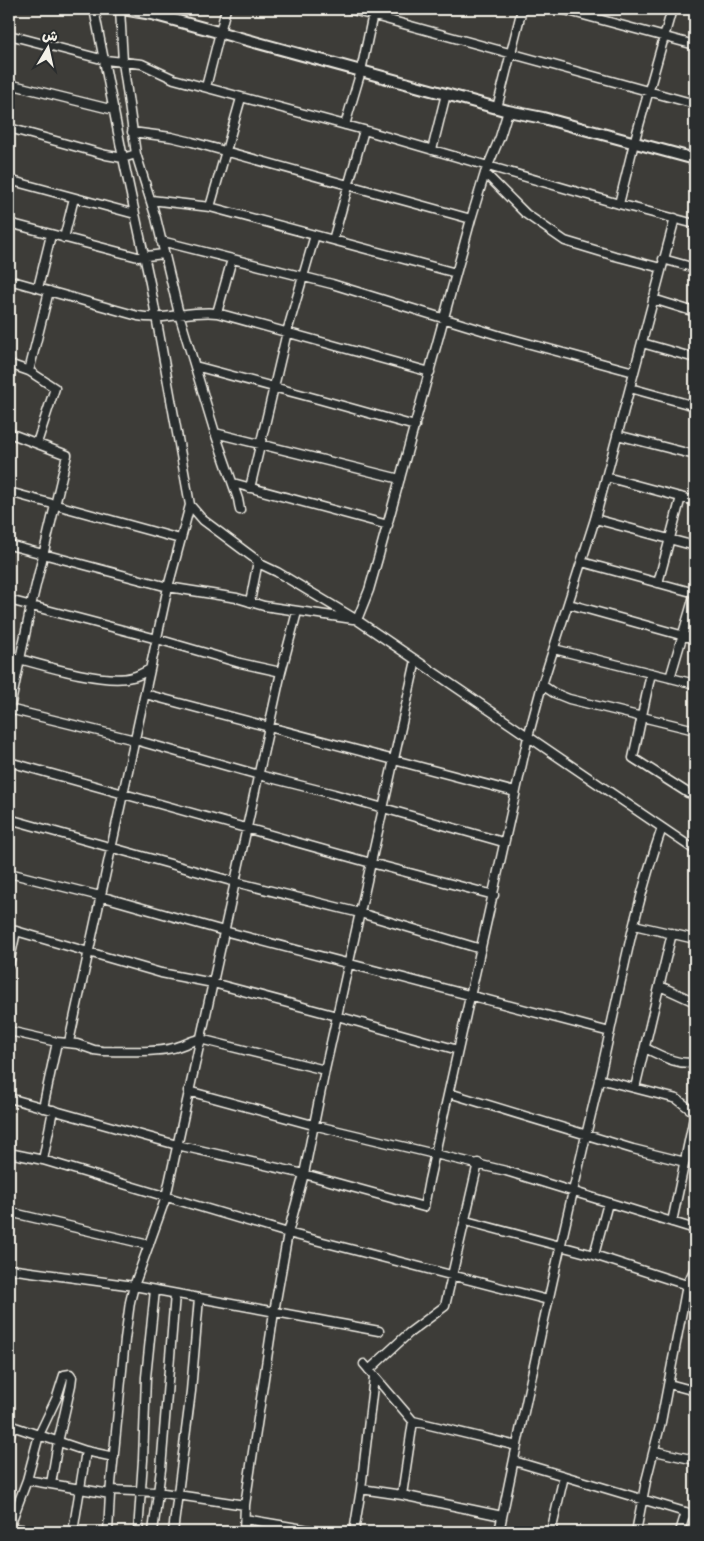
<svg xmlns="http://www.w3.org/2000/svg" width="704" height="1541" font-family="Pangolin,'Playpen Sans Arabic',sans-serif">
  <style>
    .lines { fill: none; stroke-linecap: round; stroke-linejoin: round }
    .minor-casing { stroke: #f4f1e8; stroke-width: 11 }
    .tertiary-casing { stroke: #f4f1e8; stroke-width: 14 }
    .minor { stroke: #2a2d2e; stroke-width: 8 }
    .tertiary { stroke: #2a2d2e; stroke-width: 10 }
  </style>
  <rect width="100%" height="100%" fill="#3d3c38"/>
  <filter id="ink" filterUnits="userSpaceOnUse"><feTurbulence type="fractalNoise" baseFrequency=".02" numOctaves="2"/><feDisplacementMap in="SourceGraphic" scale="10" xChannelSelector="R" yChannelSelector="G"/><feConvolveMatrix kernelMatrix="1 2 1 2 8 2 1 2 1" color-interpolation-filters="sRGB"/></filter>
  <g filter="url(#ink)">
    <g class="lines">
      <!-- minor casing -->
      <g class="minor-casing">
        <path id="minor" d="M91,9H118
          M120,9L123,62L136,154L156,218L179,314L215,433L238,499L240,510
          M349,9L695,104
          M561,9L695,45
          M9,35L105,60L142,64L174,79L364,130L619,204L695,224
          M9,84L114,110
          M206,87L226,9
          M497,108L522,9
          M345,125L361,71L374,9
          M9,128L106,155L123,158L136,154
          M132,132L171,137L192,142L471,219
          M432,150L446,94
          M485,173L526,214L565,241L615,256L661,268
          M9,180L135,214
          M151,200L210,207L456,273
          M619,204L634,143L672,9
          M210,207L241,98
          M9,223L138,257L164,254
          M64,238L74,198
          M333,240L364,130
          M161,241L332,284L501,336L634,372
          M663,259L695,268
          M9,280L138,316C165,321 189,310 217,313L430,372
          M38,288L51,235
          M653,299L695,312
          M217,313L232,259
          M642,343L695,358
          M9,364L29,371L55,388L37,443
          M195,366L318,399L415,426
          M29,371L49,291
          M630,388L695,406
          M9,433L67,455L31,606L9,713
          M215,433L400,479
          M617,435L695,455
          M606,477L695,501
          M233,483L388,525
          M250,488L287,332L315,235
          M9,492L180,539
          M190,505L203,520L258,561L250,602
          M595,519L695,546
          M9,545L168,587L237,598L264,606L353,619
          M582,562L695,593
          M258,563L277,572L357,620L695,850
          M658,583L681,497
          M9,600L157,639L240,663L281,672
          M569,604L695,639
          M357,620L369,590L379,555L471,219L485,173L500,137L508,111
          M554,649L695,684
          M9,656C38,664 105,685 132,677C138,676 145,672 150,669
          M651,673L633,758L688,793L695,794
          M670,678L695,593
          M542,685L554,693L569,699L695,730
          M145,694L515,792
          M9,709L135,740L259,775L334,794L503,842
          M9,762L371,863L494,895
          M9,819L235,882L360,913L481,949
          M9,873L100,896L224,931L610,1032
          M634,925L695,939
          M9,929L161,973L213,983L337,1016L458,1050
          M9,964L16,931
          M660,986L695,1002
          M9,1031L57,1042L77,1044L94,1050L102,1051C122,1051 154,1053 173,1048C182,1046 190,1041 200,1039L325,1070
          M69,1042L168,587L190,505L150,283L123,158L94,9
          M645,1048C660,1055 678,1066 695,1062
          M599,1079L677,1099L695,1113
          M635,1088L672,933
          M188,1091L313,1125L506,1171L695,1229
          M449,1093L633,1149L685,1162
          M9,1098L177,1145L304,1174L424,1207L429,1180L528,737L542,685L595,519L675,218
          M43,1108L57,1042
          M9,1153L43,1160L288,1233L548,1300
          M43,1160L53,1110
          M9,1212L149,1245
          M466,1221L594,1255L687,1285
          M672,1222L695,1113
          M594,1255L608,1203
          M9,1269L134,1286L379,1331
          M364,1364L413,1421L517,1446
          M369,1370L409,1333L445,1306L478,1163
          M669,1384L695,1391
          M9,1425L86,1451L114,1457
          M9,1438L13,1425
          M655,1451L695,1460
          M514,1461L695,1515
          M27,1480L39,1435L57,1397L64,1375L70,1374L72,1377L71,1385L58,1442L51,1484
          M361,1489L402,1495L502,1516
          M111,1490L157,1492L245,1505
          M402,1495L413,1421
          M245,1519L321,1532
          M9,1528L27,1480L110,1494L125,1339L130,1302L134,1286L166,1197L281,672L297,612
          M9,1528L53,1532
          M73,1532L86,1451
          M108,1532L110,1494
          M138,1532L143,1460L146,1377L155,1290
          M153,1532L161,1469L175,1294
          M173,1532L191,1391L199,1298
          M244,1532L245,1505L257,1425L274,1312L288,1233L304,1174L325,1070L416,660
          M354,1532L361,1489L374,1377
          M499,1532C529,1384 562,1236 597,1089C618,1001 632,913 662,828
          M551,1532L564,1476
          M636,1532L646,1481L661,1422L687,1285L695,1268
          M680,1532L686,1512"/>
      </g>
      <!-- tertiary casing -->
      <g class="tertiary-casing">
        <path id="tertiary" d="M123,9L152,14L508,111L543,118L695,159"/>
      </g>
      <!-- minor -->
      <use href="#minor" class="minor"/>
      <!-- tertiary -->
      <use href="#tertiary" class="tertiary"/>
    </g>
  </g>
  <!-- margin -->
  <rect width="704" height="1541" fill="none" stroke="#2a2d2e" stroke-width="30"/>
  <rect x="15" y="15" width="674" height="1511" fill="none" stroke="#f4f1e8" stroke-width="2" filter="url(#ink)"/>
  <!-- north arrow -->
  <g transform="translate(48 48) rotate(9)" stroke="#2a2d2e" stroke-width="4" paint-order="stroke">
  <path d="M0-4L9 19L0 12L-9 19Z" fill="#f4f1e8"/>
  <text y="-8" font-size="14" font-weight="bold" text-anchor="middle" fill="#f4f1e8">ش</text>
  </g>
</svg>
